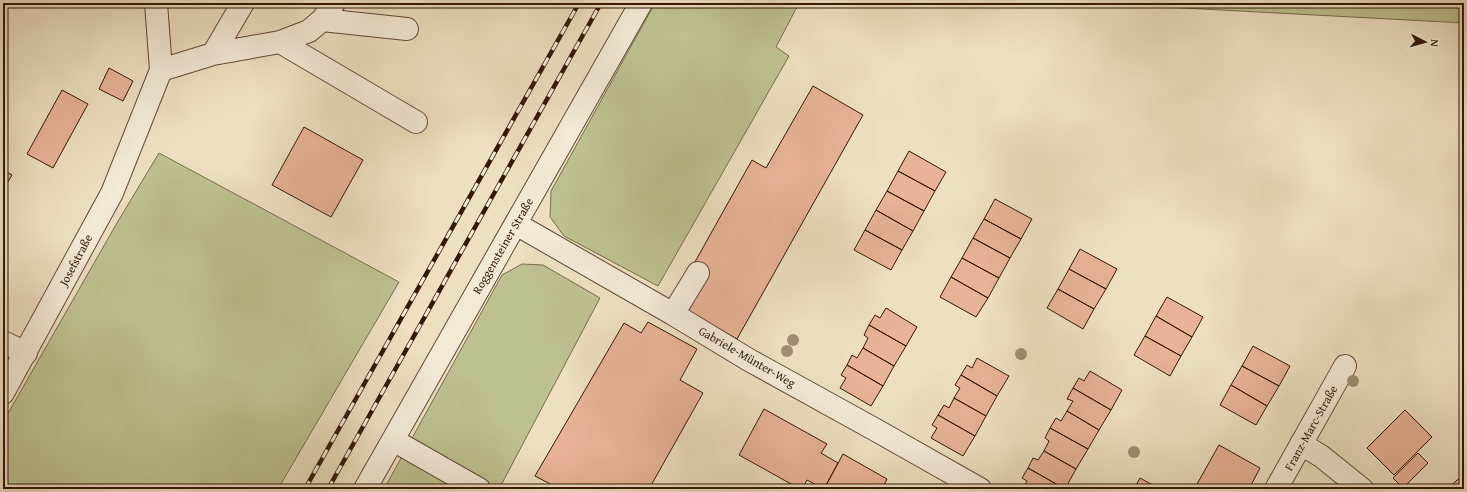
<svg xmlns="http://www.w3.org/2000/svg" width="1467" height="492" font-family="'Gentium Book Plus',serif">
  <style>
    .green { fill: #bdc18f; stroke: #796c4c }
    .building { fill: #e7b295; stroke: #351609 }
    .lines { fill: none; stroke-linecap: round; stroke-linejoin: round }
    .minor-casing { stroke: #634837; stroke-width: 24 }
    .minor { stroke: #f3ead6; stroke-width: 22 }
    .rail-casing { stroke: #351609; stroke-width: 4.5 }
    .rail { stroke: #f3ead6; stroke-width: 3; stroke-dasharray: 9; stroke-linecap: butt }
    .tree { fill: #9e8c71 }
    .labels { text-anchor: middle; stroke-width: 3; stroke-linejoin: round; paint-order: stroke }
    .street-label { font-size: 12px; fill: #351609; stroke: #f3ead6 }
  </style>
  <rect width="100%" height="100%" fill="#eddfc0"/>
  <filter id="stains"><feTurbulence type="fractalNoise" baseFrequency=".005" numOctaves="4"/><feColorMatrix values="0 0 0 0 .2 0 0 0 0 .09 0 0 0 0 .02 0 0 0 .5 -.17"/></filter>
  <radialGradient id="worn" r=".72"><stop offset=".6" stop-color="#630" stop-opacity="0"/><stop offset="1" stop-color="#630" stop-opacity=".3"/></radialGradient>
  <!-- green -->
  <path class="green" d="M655,3H799L776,47L789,56L658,286L564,236L550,217L551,191Z
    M1090,3H1464V23Z
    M159,153L399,282L278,489H3V422L117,223Z
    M522,264L543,265L600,298L499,489H384L502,275Z"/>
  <!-- building -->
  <path class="building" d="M109,68L133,81L123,101L99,89Z
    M813,86L863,115L737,339L688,311L707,278L691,269L752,160L766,168Z
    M62,90L88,104L53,168L27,154Z
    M304,127L363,160L331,217L272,185Z
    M909,151L946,172L935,191L898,171Z
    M3,170L12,175L3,190Z
    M898,171L935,191L924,211L887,191Z
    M887,191L924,211L913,231L876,210Z
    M995,199L1032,219L1021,239L984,219Z
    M876,210L913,231L902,250L865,230Z
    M984,219L1021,239L1010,258L973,238Z
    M865,230L902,250L891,270L854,250Z
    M973,238L1010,258L999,278L962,258Z
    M1080,249L1117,269L1106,289L1069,269Z
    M962,258L999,278L988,298L951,277Z
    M1069,269L1106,289L1094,309L1058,289Z
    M951,277L988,298L976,317L940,297Z
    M1058,289L1094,309L1083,329L1047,308Z
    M1167,297L1203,317L1192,337L1156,316Z
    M886,308L917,327L906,346L869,325L875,315L880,318Z
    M1156,316L1192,337L1181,356L1145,336Z
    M648,322L697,349L680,380L703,393L649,489H549L552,485L535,476L624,323L641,333Z
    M869,325L906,346L894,366L863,348L868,338L864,335Z
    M1145,336L1181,356L1170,376L1134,355Z
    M1253,346L1290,366L1279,386L1242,366Z
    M863,348L894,366L883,386L847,365L852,355L857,358Z
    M977,358L1009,376L997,396L961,375L967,365L972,368Z
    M847,365L883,386L871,406L840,388L846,378L841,375Z
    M1242,366L1279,386L1267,406L1231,385Z
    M1090,371L1122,390L1111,410L1073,388L1079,378L1084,381Z
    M961,375L997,396L986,416L954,398L960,388L955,385Z
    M1231,385L1267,406L1256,425L1220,405Z
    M1073,388L1111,410L1099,430L1067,411L1073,401L1067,399Z
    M954,398L986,416L975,436L938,415L944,405L949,408Z
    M764,409L827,444L821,453L838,463L824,489L807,480L802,489H800L739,455Z
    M1405,410L1432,437L1394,475L1367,448Z
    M1067,411L1099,430L1088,449L1050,428L1056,418L1061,421Z
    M938,415L975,436L963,456L931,438L937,428L932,425Z
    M1050,428L1088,449L1076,469L1044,451L1049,441L1045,438Z
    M1219,445L1260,468L1249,489H1205L1197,484Z
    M1044,451L1076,469L1065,489L1028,468L1033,458L1038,460Z
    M1418,453L1428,463L1403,488L1393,478Z
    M843,454L887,479L882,489H824Z
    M1028,468L1065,489H1022L1027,481L1022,478Z
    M1464,474V489H1447Z
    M1140,478L1160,489H1134Z"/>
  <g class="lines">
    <!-- minor casing -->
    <g class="minor-casing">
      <path id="minor" d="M322,20L407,29
        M280,42L416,122
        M213,54L243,3
        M161,70L213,54L280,42L309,31L322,20L334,3
        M516,224L673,314L749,360L874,429L980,489
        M673,314L698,273
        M3,342L26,353
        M3,393L112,193L161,70L156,3
        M393,440L479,489
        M1301,444L1321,456L1362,489
        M365,489L641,3
        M1276,489L1345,366"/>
    </g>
    <!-- minor -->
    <use href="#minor" class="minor"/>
    <!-- rail casing -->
    <g class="rail-casing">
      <path id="rail" d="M305,489L579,3
        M328,489L601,3"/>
    </g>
    <!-- rail -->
    <use href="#rail" class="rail"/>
  </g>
  <!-- trees -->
  <g class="tree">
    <circle cx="793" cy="340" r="6"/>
    <circle cx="787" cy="351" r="6"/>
    <circle cx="1021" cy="354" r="6"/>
    <circle cx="1353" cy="381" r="6"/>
    <circle cx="1134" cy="452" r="6"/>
  </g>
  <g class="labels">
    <!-- street labels -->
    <g class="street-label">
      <text transform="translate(503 246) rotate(-60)" y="4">Roggensteiner Straße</text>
      <text transform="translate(76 260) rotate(-62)" y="4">Josefstraße</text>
      <text transform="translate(747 357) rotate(30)" y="4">Gabriele-Münter-Weg</text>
      <text transform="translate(1311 428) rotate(-61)" y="4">Franz-Marc-Straße</text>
    </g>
  </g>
  <!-- margin -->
  <rect width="1467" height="492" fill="none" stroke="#eddfc0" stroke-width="16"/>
  <rect x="4" y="4" width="1459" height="484" fill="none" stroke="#351609" stroke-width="2"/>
  <rect x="8" y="8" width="1451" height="476" fill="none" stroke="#351609"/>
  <!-- north arrow -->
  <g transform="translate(1425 42) rotate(96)" stroke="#f3ead6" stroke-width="3" paint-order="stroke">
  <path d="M0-3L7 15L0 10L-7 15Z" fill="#351609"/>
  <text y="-6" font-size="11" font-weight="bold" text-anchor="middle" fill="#351609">N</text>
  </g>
  <rect width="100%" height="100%" filter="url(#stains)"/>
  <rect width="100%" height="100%" fill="url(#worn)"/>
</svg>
